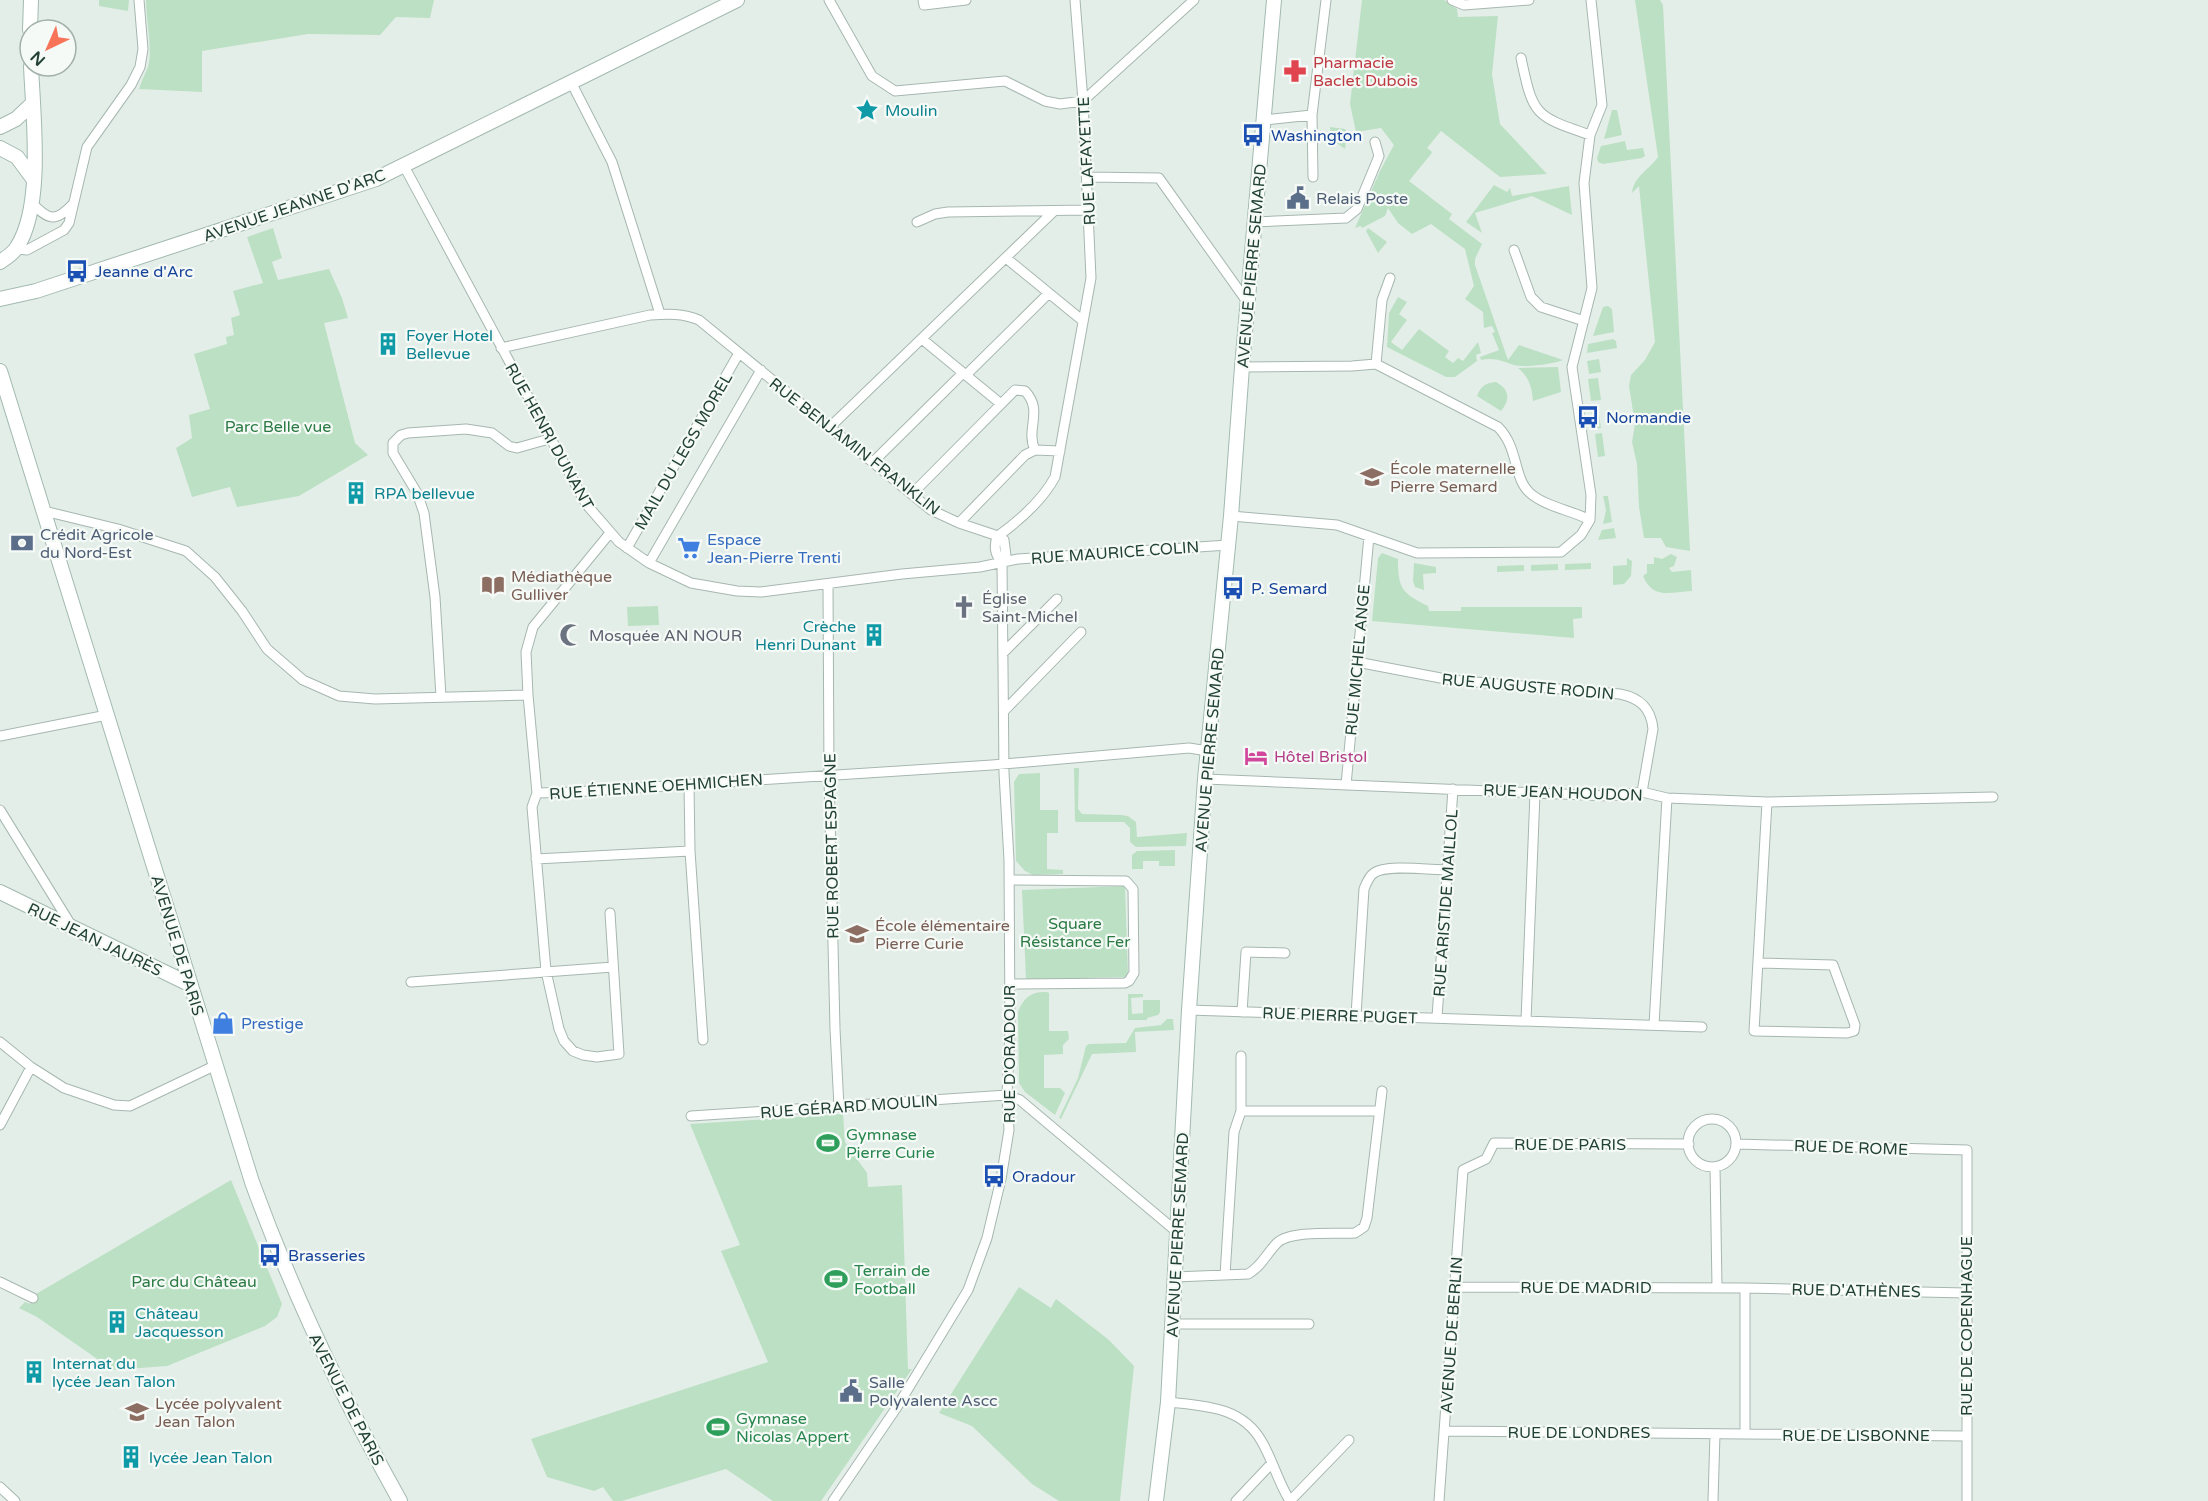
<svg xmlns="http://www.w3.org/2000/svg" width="2208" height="1501" font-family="'Varela Round',sans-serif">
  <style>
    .green { fill: #bce0c3 }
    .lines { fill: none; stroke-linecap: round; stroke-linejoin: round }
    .minor-casing { stroke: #a6b7b0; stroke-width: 11 }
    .secondary-casing { stroke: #a2bab0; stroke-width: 16 }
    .minor { stroke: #fff; stroke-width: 9 }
    .secondary { stroke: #fff; stroke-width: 14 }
    .labels { text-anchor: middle; stroke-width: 4.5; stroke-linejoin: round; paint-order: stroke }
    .health-label { font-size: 16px; fill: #be3a42; stroke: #f5faf7; text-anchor: start }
    .culture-label { font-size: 16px; fill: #0d838f; stroke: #f5faf7; text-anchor: start }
    .transit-label { font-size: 16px; fill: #164399; stroke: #f5faf7; text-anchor: start }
    .street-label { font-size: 16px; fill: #224136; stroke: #f5faf7 }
    .service-label { font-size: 16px; fill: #4e5e75; stroke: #f5faf7; text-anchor: start }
    .park-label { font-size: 16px; fill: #2b7a43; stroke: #f5faf7 }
    .education-label { font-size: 16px; fill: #785e54; stroke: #f5faf7; text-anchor: start }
    .shop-label { font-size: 16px; fill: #366cbe; stroke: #f5faf7; text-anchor: start }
    .worship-label { font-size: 16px; fill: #5b616d; stroke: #f5faf7; text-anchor: start }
    .hotel-label { font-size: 16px; fill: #b23c85; stroke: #f5faf7; text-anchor: start }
    .leisure-label { font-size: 16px; fill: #27864d; stroke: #f5faf7; text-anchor: start }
  </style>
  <rect width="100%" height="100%" fill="#e4eee9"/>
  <!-- green -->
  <path class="green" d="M99,0H129L128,11L99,6Z
    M146,0H434L430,18L396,17L380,35L308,34L202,51V92L139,89C141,82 145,74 148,67C153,49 146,20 146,0Z
    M1362,0H1444L1457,9L1458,17L1498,16L1492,74L1500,124L1547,174L1500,177L1441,131L1427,148L1432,152L1431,154L1409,181L1452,214L1449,219L1482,244L1475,259V265L1508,360L1519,345L1563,360C1553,364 1525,368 1514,365C1502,361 1494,357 1481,360L1480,357L1499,350L1492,333L1495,332L1492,326L1484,328L1483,312L1465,299L1474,286L1465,249L1431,224L1412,234L1398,223L1388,208L1385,216L1362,228L1361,226L1355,228L1380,171L1394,145L1381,128L1356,132L1350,104Z
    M1635,0H1660L1663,5L1690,551L1666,547L1661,538H1644L1639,507L1637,464L1632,442L1635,424L1629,386L1631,375L1645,360L1655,342L1639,186L1632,193C1634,176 1649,170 1658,157Z
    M1612,110H1617L1622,135L1604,139Z
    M1330,127L1345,129L1347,132L1345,149L1331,139Z
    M1625,141L1627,150L1643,148L1645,156L1642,158L1603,164L1598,162L1597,158L1601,146Z
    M1494,185L1507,192L1510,188L1512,196L1569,186L1572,215L1532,196L1475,213L1482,233L1466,222Z
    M273,228L282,258L272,262L278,280L329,269L342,298L348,318L324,323L355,443L368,455L299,496L237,507L230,487L192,497L176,448L192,438L189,415L210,409L194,354L227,344L226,337L234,335L231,318L240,315L233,291L263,283L247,237Z
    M1368,228L1387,242L1378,253L1366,231Z
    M1398,297L1407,302L1399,314L1407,320L1391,342L1402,350L1419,329L1449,351L1445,357L1453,363L1458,358L1463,361L1478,342L1481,353L1476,355L1477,361L1455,377H1446L1387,347L1389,313Z
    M1608,306L1612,309L1614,332L1593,336L1603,307Z
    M1613,339L1616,341L1617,348L1587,353L1588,344Z
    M1599,359L1601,372L1589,374L1587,361Z
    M1558,367L1561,392L1533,401C1532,387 1529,377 1518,368Z
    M1598,378L1601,400L1591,401L1588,379Z
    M1496,382C1509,389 1511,399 1501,411L1477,396C1481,386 1485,383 1496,382Z
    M1598,407L1601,428L1594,429L1591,408Z
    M1602,433L1605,456L1598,457L1595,434Z
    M1603,496H1608L1612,522L1603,524L1606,510Z
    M1614,528L1616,538L1598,540L1602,530Z
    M1382,553L1398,559C1398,589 1402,593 1428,606L1429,611H1461V607H1582V618L1573,619L1574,638L1372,621L1378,558Z
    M1671,554L1677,557L1674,566L1669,568L1672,572L1691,570L1692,591C1670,592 1653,600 1643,576L1647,573V564H1654V557L1662,559Z
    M1627,558L1632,561L1631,576L1624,584L1613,585V566L1627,565Z
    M1414,563L1436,567V573L1423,574L1424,590L1415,587L1413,581Z
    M1591,563V569L1565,570V564Z
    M1558,564V570L1531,571V565Z
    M1524,565V571L1497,572V566Z
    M658,606L659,625L628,626L627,607Z
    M1074,768H1079L1078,809L1082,814L1121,815L1128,816L1136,822L1137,837L1187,833L1186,846L1136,847L1130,842V828L1124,822H1077L1075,821Z
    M1040,773V810H1058V833H1047V869L1063,870V874L1033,875L1025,871L1016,861L1014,782L1019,774Z
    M1175,850V866H1159V861H1143V869H1132V855L1137,851Z
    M1125,886L1128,975L1125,977L1026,979L1022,890Z
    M1047,992L1049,993V1031H1068L1069,1039L1063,1045V1054L1044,1055V1088H1060L1065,1093L1055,1115L1025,1092L1019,1083L1018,1012C1023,998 1031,991 1047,992Z
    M1128,994H1143V997L1131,998L1132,1014L1143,1013V1000H1160V1012L1158,1015L1147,1018V1020H1128Z
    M1167,1019H1173L1174,1030L1135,1032L1136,1052L1092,1054L1061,1119L1059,1118L1078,1078L1086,1046L1089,1044L1126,1043L1135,1028L1161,1025Z
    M843,1114L845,1142L867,1173L868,1187L902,1185L908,1369H912L821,1501H773L726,1469L622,1501H613L603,1487L594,1491L547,1477L531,1439L768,1362L721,1251L740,1245L690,1124Z
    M231,1180L282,1304L277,1317L265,1326L167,1366L113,1370L37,1317L19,1308L25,1302L30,1304L36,1294Z
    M1019,1287L1051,1308L1056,1299L1109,1340L1134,1366L1120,1501H1059L1032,1484L972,1426L939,1413Z"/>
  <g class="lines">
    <!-- minor casing -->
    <g class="minor-casing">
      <path id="minor" d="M829,0L872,76L895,91L1005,81L1045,101L1060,104L1083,101L1194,0
        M923,0L924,5L966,0
        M1452,0L1464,5L1529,0
        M1521,58C1533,115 1534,116 1590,135
        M571,82L612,162L660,314
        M1312,115L1313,177
        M1264,120L1312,115L1326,0
        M404,166L586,504L619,542L649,563L691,583L737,591L761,592L902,574L980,567L1018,559L1228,545
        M1087,177L1159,178L1248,303
        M32,203C49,221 56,222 73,204
        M917,222L935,214L948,212L1088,210
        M1255,222L1346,218L1357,209L1379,156L1375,142
        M17,249L27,250L64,230L69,223L87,147L131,85L140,67L143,49L139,0
        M1514,250L1531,297L1541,307L1584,321
        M1006,258L1083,321
        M922,339L1001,404
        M501,348L650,315C667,314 683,313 699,320L931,510L959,523L998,536L1004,540L1006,556L1002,562L1004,773L1009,860L1010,1031L1007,1095L1009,1130L1001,1179L987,1238L968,1290L897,1407L833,1501
        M1376,364L1382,300L1390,278
        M1242,367L1352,366L1376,364L1498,427C1519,448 1513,478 1530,493C1546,507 1571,510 1590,520
        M966,375L1049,293
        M830,427L1054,211
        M873,462L963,373
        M912,494L1015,390L1025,391C1044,411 1025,429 1035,450
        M44,511L118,529L186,551L215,577L242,611L267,649L303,680L339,696L375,699L528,695L537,793L532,807L546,971L559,1029L564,1041L573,1051L583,1055L597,1057L619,1054L610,913
        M1231,516L1337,525L1417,553L1561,552L1581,535L1590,520L1591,495L1572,367L1592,288L1584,183L1590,135L1602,105L1591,0
        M959,523L1025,455L1035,450L1060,451
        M998,536C1020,520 1042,501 1055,477L1091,278L1083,101L1075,0
        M998,536C993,545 995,555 1002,562
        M627,548L739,353
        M649,563L761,370
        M828,584L829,775L835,1029L839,1107
        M1003,653L1057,599
        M1357,662L1451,680L1620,694C1640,698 1651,708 1653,729L1642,792
        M528,695L526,652L533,627L610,533
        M441,697L435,597L424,513L417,493L393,453V443L401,435L408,433L466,429L492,433L509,446L517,448L549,439
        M1005,710L1081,632
        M0,736L107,715
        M1205,779L1610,796L1642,792L1667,798L1767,802L1993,797
        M689,784L690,851L703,1040
        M1346,785L1369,536
        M537,793L573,792L992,765L1189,748L1208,751
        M0,810L71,925
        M536,859L690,851
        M1009,880L1126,881L1133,889L1134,973L1129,981L1125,983L1010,984
        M1758,963L1833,965L1855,1025L1854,1031L1847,1033L1754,1031L1767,802
        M411,982L613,967
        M1189,1010L1702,1027
        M1242,1012L1246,952L1285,953
        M1356,1015L1364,889C1366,884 1369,876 1374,873C1386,864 1431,870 1447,870
        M1437,1017L1453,789
        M1526,1021L1535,793
        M1654,1025L1667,798
        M0,1042L31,1067L64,1088L114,1105L130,1106L214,1066
        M1241,1111H1379
        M691,1116L1007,1095L1020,1100L1177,1232
        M1688 1143a24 24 0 1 1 48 0a24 24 0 1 1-48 0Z
        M0,1125L31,1067
        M1736,1144L1967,1150V1501
        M1715,1167L1717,1287
        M1225,1275L1234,1132L1241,1111V1056
        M1175,1277L1248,1274C1262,1266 1266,1254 1277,1243C1290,1230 1336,1234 1355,1233L1364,1227L1367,1218L1382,1091
        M0,1282L33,1298
        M1745,1288L1966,1293
        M1173,1324H1309
        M1168,1402C1204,1406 1242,1406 1262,1442C1273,1461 1278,1482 1290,1501
        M1444,1431L1745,1434V1288L1454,1287
        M1745,1434L1966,1436
        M0,1487L15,1501
        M1236,1501L1271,1464
        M1290,1501L1349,1440
        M1439,1501L1463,1170L1486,1159L1494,1143L1689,1144
        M1713,1501L1715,1434"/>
    </g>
    <!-- secondary casing -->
    <g class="secondary-casing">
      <path id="secondary" d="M30,30L31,0
        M0,127L16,119L33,103
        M0,148L17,157L34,180
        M0,262C6,258 14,253 17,247C44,206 33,115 31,66
        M0,299L36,291L376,179L737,0
        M0,371L252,1182C292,1292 343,1399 400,1501
        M0,892L191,985
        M1156,1501L1168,1402L1189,1010L1205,779L1231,516L1242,367L1274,0"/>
    </g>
    <!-- minor -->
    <use href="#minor" class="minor"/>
    <!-- secondary -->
    <use href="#secondary" class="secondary"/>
  </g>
  <!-- icons -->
  <defs>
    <g id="pharmacy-bare" transform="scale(1.8)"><path d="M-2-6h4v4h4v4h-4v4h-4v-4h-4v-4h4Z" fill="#e0444e" stroke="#f5faf7" stroke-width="2.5" paint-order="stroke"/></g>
    <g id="sight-bare" transform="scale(1.8)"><path d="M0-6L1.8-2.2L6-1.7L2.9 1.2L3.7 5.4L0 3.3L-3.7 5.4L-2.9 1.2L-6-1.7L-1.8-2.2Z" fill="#0f9aa8" stroke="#f5faf7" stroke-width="2.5" paint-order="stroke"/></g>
    <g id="bus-bare" transform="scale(1.8)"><path d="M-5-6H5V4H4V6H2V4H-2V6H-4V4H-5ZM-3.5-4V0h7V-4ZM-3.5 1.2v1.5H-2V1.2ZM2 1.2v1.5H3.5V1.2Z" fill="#1a4fb4" stroke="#f5faf7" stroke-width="2.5" paint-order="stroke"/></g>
    <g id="civic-bare" transform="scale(1.8)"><path d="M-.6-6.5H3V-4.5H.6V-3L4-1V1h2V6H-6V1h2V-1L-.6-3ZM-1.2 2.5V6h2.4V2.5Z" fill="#5c6f8a" stroke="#f5faf7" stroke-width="2.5" paint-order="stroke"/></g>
    <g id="building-bare" transform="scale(1.8)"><path d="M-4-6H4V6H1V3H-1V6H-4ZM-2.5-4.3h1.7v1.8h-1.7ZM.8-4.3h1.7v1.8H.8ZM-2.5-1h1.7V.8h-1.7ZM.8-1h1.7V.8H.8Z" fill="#0f9aa8" stroke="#f5faf7" stroke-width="2.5" paint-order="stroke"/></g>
    <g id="school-bare" transform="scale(1.8)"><path d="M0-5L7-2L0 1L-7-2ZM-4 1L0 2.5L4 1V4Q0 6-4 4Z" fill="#8d6e63" stroke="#f5faf7" stroke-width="2.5" paint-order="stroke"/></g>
    <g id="bank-bare" transform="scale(1.8)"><path d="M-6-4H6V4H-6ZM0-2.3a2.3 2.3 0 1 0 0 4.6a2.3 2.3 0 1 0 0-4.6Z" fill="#5c6f8a" stroke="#f5faf7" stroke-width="2.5" paint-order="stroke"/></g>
    <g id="supermarket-bare" transform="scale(1.8)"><path d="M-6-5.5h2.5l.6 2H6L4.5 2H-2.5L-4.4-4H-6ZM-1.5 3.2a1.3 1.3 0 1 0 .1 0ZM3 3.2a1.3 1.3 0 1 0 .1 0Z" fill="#3f7fe0" stroke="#f5faf7" stroke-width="2.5" paint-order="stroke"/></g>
    <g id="library-bare" transform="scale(1.8)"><path d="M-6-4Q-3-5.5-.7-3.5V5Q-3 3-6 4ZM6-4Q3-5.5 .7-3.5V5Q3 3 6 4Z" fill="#8d6e63" stroke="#f5faf7" stroke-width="2.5" paint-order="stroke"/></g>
    <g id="church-bare" transform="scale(1.8)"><path d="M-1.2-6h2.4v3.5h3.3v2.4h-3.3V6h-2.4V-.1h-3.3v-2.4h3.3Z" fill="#6b7280" stroke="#f5faf7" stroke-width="2.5" paint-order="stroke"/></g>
    <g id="mosque-bare" transform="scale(1.8)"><path d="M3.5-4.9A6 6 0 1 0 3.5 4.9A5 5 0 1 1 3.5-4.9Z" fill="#6b7280" stroke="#f5faf7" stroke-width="2.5" paint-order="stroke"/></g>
    <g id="hotel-bare" transform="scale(1.8)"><path d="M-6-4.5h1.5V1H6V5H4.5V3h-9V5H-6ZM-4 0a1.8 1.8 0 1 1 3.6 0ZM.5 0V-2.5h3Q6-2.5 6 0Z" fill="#d1479c" stroke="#f5faf7" stroke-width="2.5" paint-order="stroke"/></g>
    <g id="shop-bare" transform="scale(1.8)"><path d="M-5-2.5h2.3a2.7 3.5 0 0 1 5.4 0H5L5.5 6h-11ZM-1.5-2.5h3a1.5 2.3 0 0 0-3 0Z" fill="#3f7fe0" stroke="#f5faf7" stroke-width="2.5" paint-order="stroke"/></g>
    <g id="stadium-bare" transform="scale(1.8)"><path d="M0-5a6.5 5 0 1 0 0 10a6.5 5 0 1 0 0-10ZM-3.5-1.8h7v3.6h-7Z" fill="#2e9e5b" stroke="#f5faf7" stroke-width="2.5" paint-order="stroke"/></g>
  </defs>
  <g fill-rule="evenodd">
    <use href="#pharmacy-bare" x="1295" y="71"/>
    <use href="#sight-bare" x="867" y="110"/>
    <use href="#bus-bare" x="1253" y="135"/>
    <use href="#civic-bare" x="1298" y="198"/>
    <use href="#bus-bare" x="77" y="271"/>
    <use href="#building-bare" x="388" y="344"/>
    <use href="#bus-bare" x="1588" y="417"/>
    <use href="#school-bare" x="1372" y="477"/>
    <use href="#building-bare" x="356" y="493"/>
    <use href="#bank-bare" x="22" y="543"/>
    <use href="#supermarket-bare" x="689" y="548"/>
    <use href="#library-bare" x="493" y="585"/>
    <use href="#bus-bare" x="1233" y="588"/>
    <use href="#church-bare" x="964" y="607"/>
    <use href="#mosque-bare" x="571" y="635"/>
    <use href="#building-bare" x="874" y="635"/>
    <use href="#hotel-bare" x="1256" y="756"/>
    <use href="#school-bare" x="857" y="934"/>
    <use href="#shop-bare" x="223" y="1023"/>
    <use href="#stadium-bare" x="828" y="1143"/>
    <use href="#bus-bare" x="994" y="1176"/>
    <use href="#bus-bare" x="270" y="1255"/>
    <use href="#stadium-bare" x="836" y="1279"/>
    <use href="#building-bare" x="117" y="1322"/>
    <use href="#building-bare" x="34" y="1372"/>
    <use href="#civic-bare" x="851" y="1391"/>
    <use href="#school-bare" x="137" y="1412"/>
    <use href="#stadium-bare" x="718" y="1427"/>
    <use href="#building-bare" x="131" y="1457"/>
  </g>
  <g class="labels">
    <!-- health labels -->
    <g class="health-label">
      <text x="1313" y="68">Pharmacie<tspan x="1313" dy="18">Baclet Dubois</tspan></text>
    </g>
    <!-- culture labels -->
    <g class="culture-label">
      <text x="885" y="116">Moulin</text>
      <text x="406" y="341">Foyer Hotel<tspan x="406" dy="18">Bellevue</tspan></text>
      <text x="374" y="499">RPA bellevue</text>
      <text x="856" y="632" text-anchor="end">Crèche<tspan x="856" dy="18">Henri Dunant</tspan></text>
      <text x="135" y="1319">Château<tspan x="135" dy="18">Jacquesson</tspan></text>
      <text x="52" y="1369">Internat du<tspan x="52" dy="18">lycée Jean Talon</tspan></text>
      <text x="149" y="1463">lycée Jean Talon</text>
    </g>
    <!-- transit labels -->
    <g class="transit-label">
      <text x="1271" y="141">Washington</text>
      <text x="95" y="277">Jeanne d'Arc</text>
      <text x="1606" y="423">Normandie</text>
      <text x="1251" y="594">P. Semard</text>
      <text x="1012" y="1182">Oradour</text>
      <text x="288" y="1261">Brasseries</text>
    </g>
    <!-- street labels -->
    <g class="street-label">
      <text transform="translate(1086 161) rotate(-93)" y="6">RUE LAFAYETTE</text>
      <text transform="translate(294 205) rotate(-19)" y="6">AVENUE JEANNE D'ARC</text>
      <text transform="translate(1251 266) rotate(-85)" y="6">AVENUE PIERRE SEMARD</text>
      <text transform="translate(550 436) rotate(61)" y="6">RUE HENRI DUNANT</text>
      <text transform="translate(855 446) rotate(38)" y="6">RUE BENJAMIN FRANKLIN</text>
      <text transform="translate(683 451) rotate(-60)" y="6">MAIL DU LEGS MOREL</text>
      <text transform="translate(1115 552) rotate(-4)" y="6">RUE MAURICE COLIN</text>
      <text transform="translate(1357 660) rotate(-85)" y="6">RUE MICHEL ANGE</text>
      <text transform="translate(1528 686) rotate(5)" y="6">RUE AUGUSTE RODIN</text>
      <text transform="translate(1209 750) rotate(-85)" y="6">AVENUE PIERRE SEMARD</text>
      <text transform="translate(656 786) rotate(-4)" y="6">RUE ÉTIENNE OEHMICHEN</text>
      <text transform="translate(1563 792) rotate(2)" y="6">RUE JEAN HOUDON</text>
      <text transform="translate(831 846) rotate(-91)" y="6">RUE ROBERT ESPAGNE</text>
      <text transform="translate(1445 903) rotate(-86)" y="6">RUE ARISTIDE MAILLOL</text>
      <text transform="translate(95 939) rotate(26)" y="6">RUE JEAN JAURÈS</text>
      <text transform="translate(178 945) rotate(73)" y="6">AVENUE DE PARIS</text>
      <text transform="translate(1340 1015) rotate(2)" y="6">RUE PIERRE PUGET</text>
      <text transform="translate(1009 1054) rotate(-90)" y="6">RUE D'ORADOUR</text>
      <text transform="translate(849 1106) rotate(-4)" y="6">RUE GÉRARD MOULIN</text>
      <text x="1570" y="1150">RUE DE PARIS</text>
      <text transform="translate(1851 1147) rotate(2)" y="6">RUE DE ROME</text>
      <text transform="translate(1177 1235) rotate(-87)" y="6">AVENUE PIERRE SEMARD</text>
      <text x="1586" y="1293">RUE DE MADRID</text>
      <text transform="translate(1856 1290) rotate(1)" y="6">RUE D'ATHÈNES</text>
      <text transform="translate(1966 1326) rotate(-90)" y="6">RUE DE COPENHAGUE</text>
      <text transform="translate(1451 1335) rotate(-86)" y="6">AVENUE DE BERLIN</text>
      <text transform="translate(347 1399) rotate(63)" y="6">AVENUE DE PARIS</text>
      <text x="1579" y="1438">RUE DE LONDRES</text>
      <text x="1856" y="1441">RUE DE LISBONNE</text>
    </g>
    <!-- service labels -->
    <g class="service-label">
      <text x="1316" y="204">Relais Poste</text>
      <text x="40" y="540">Crédit Agricole<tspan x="40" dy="18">du Nord-Est</tspan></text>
      <text x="869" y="1388">Salle<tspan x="869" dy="18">Polyvalente Ascc</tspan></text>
    </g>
    <!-- park labels -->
    <g class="park-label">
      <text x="278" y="432">Parc Belle vue</text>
      <text x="1075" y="929">Square<tspan x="1075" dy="18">Résistance Fer</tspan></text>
      <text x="194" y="1287">Parc du Château</text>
    </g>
    <!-- education labels -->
    <g class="education-label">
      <text x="1390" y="474">École maternelle<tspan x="1390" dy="18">Pierre Semard</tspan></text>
      <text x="511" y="582">Médiathèque<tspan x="511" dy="18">Gulliver</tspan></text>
      <text x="875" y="931">École élémentaire<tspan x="875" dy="18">Pierre Curie</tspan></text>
      <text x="155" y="1409">Lycée polyvalent<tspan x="155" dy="18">Jean Talon</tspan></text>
    </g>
    <!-- shop labels -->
    <g class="shop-label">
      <text x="707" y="545">Espace<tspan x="707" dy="18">Jean-Pierre Trenti</tspan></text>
      <text x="241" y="1029">Prestige</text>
    </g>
    <!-- worship labels -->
    <g class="worship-label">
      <text x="982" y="604">Église<tspan x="982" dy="18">Saint-Michel</tspan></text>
      <text x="589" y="641">Mosquée AN NOUR</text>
    </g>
    <!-- hotel labels -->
    <g class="hotel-label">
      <text x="1274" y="762">Hôtel Bristol</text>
    </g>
    <!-- leisure labels -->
    <g class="leisure-label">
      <text x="846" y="1140">Gymnase<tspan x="846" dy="18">Pierre Curie</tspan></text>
      <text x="854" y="1276">Terrain de<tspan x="854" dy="18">Football</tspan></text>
      <text x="736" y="1424">Gymnase<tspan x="736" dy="18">Nicolas Appert</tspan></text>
    </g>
  </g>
  <!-- north arrow -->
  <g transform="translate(48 48) rotate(224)"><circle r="28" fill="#f5faf7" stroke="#a1b0aa" stroke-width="1.5"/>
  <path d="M0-4.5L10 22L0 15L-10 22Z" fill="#f77459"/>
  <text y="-9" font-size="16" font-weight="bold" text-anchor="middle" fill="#224136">N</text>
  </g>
</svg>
